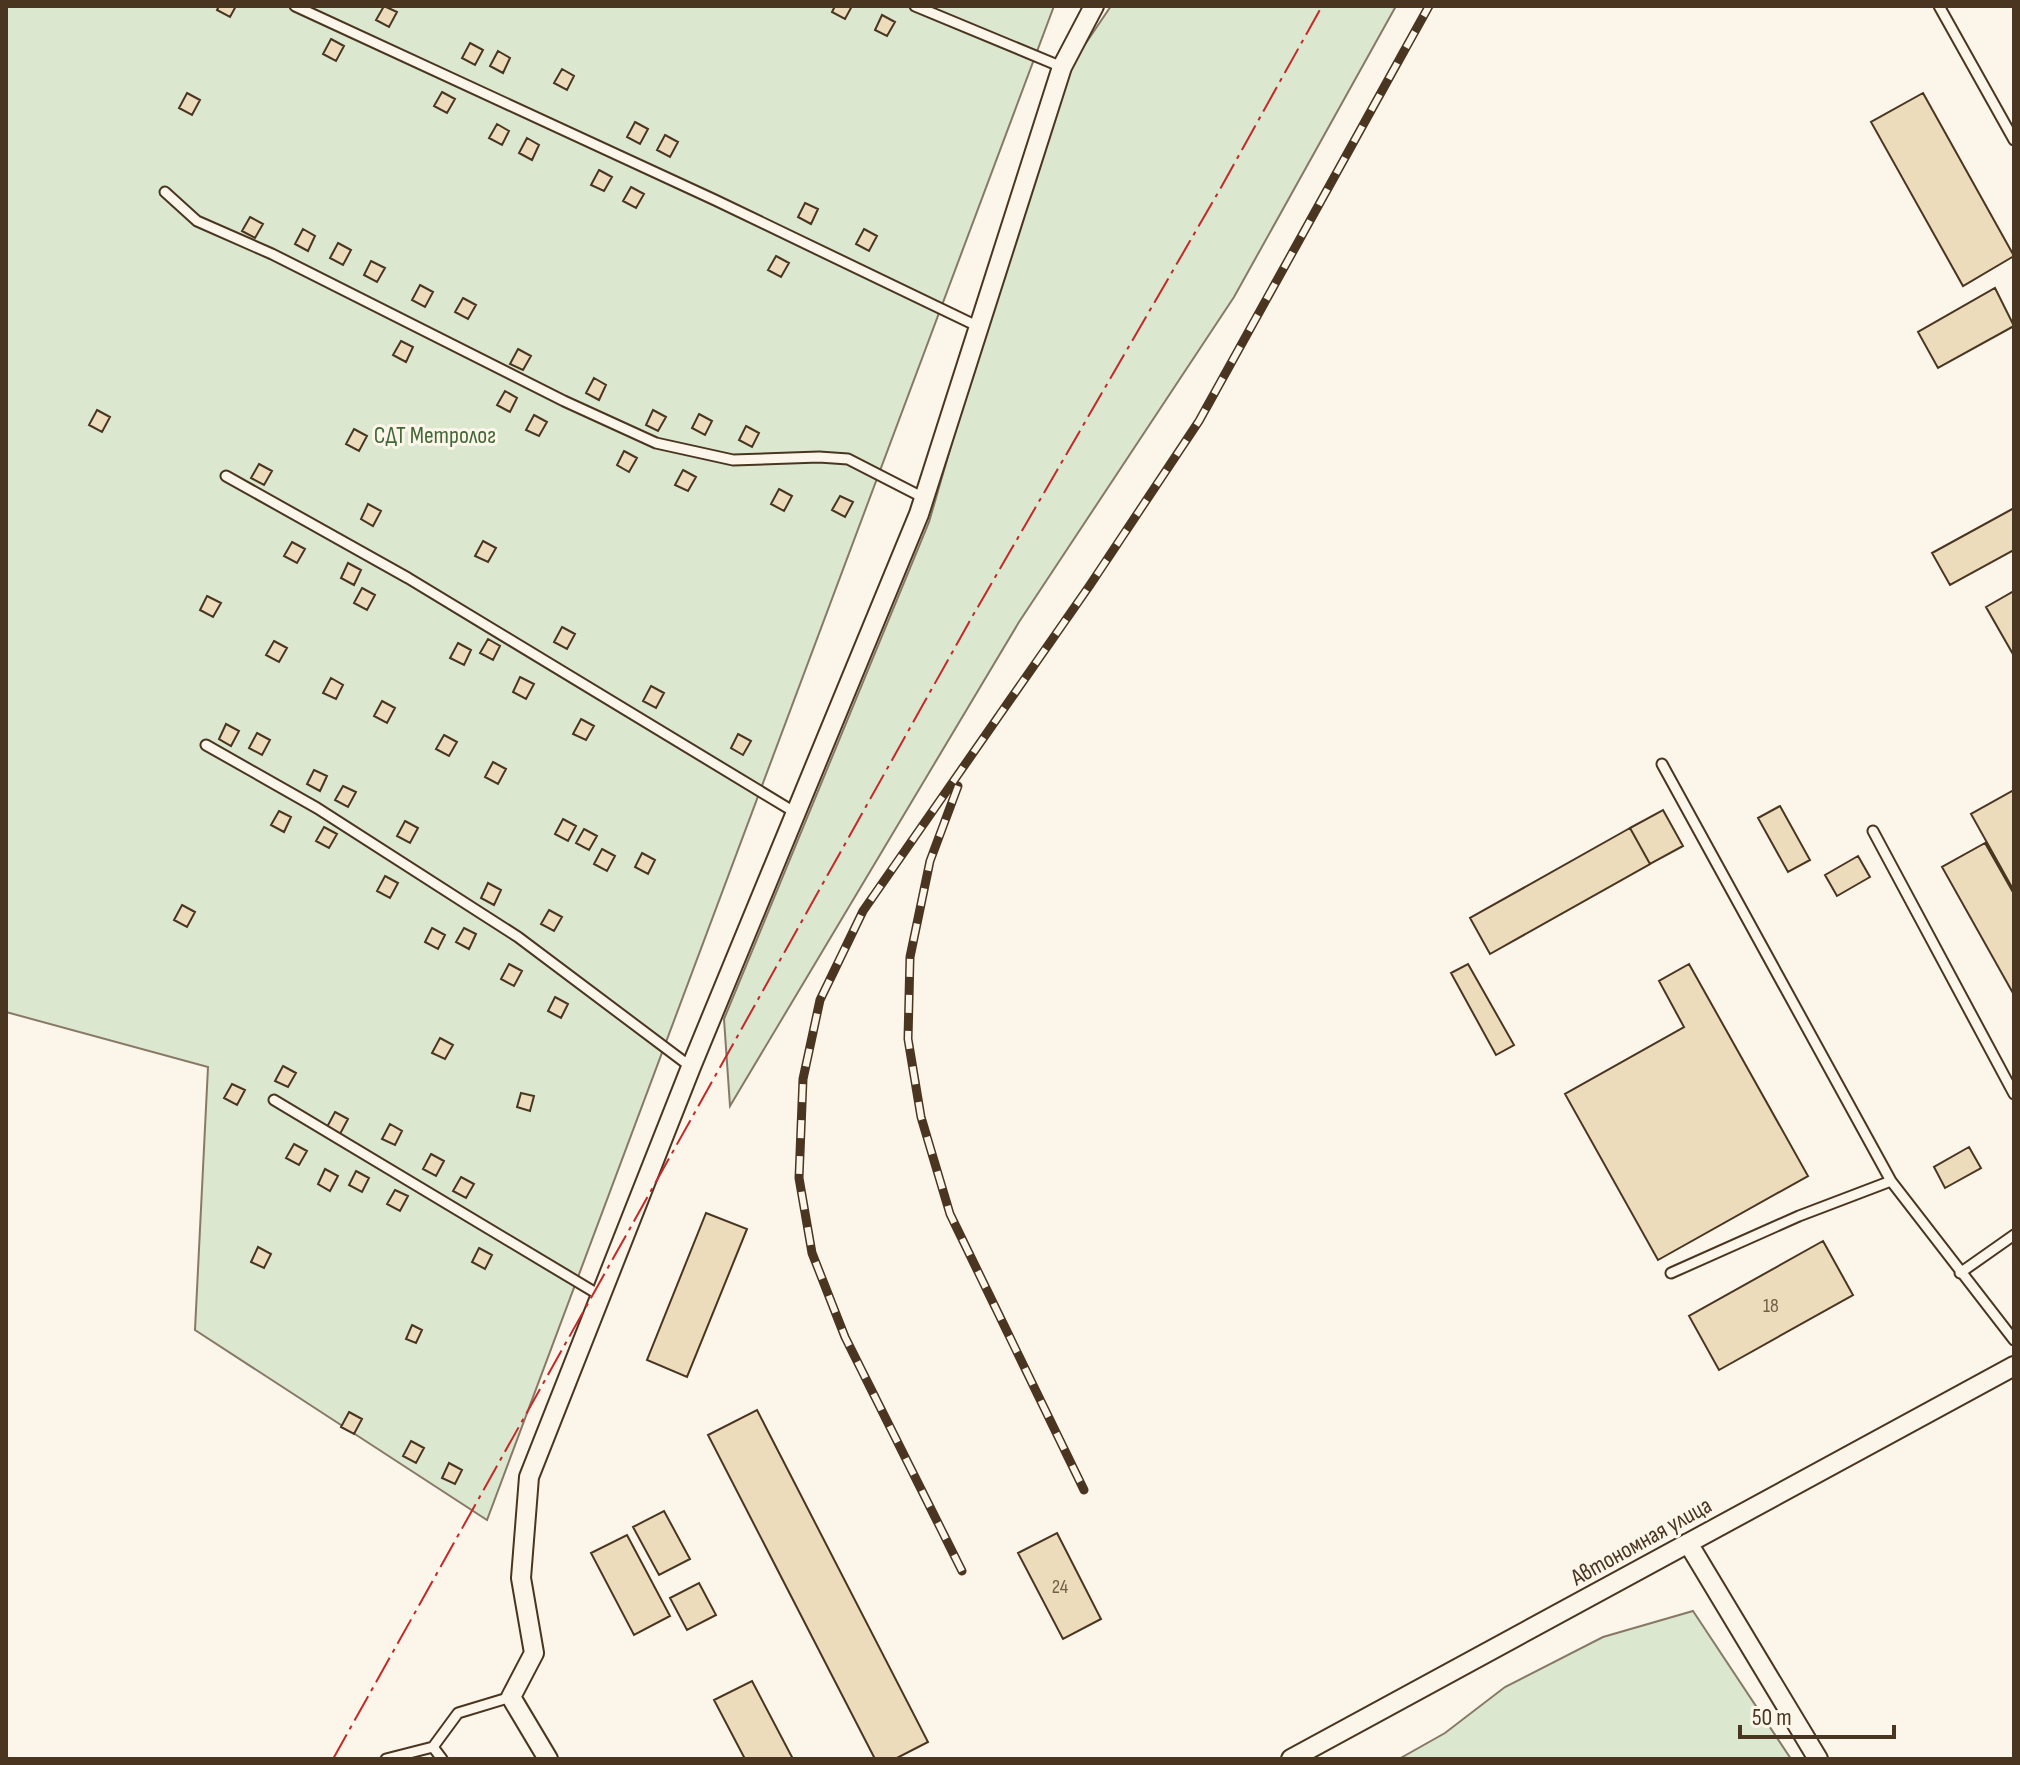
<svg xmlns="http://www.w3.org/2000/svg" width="2020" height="1765" font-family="'Sofia Sans Condensed',sans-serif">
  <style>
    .green { fill: #dce7d0; stroke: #887966; stroke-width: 2 }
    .building { fill: #ecdcbc; stroke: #4a3520; stroke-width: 2 }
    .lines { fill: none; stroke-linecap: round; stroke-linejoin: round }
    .lane-casing { stroke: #4a3520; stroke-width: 13 }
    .street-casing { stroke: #4a3520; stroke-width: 22 }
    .lane { stroke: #fbf6e9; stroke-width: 9 }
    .street { stroke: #fbf6e9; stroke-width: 18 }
    .rail-casing { stroke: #4a3520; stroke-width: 9 }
    .rail { stroke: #fbf6e9; stroke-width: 6; stroke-dasharray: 18; stroke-linecap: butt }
    .power { stroke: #c62828; stroke-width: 2; stroke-dasharray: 28 6 4 6; stroke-linecap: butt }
    .labels { text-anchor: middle; stroke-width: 6; stroke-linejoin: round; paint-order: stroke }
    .number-label { font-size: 20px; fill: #725f47 }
    .park-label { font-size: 24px; fill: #436837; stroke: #fbf6e9 }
    .street-label { font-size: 24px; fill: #4a3520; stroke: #fbf6e9 }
  </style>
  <rect width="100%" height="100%" fill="#fbf6e9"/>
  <!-- green -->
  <path class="green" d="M6,6H1054L487,1520L195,1330L208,1067L6,1012Z
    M1111,6H1396L1234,297L1019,622L730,1106L724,1019L929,522L979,349L1065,74Z
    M1693,1611L1791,1759H1399L1445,1733L1505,1687L1603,1637Z"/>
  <!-- building -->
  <path class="building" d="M219,6H236L230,17L217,10Z
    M384,6L397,12L389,27L376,20Z
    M835,6H852L845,19L832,12Z
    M882,15L895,22L887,36L875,30Z
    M331,39L344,46L336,61L323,54Z
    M470,43L483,50L475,65L462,58Z
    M498,51L510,58L503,73L490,66Z
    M562,69L574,76L567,90L554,83Z
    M442,92L455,99L447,113L434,106Z
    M187,93L200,100L192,115L179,108Z
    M1923,93L2014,256L1963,286L1871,122Z
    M635,122L648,129L640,144L627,137Z
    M497,124L509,131L502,145L489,138Z
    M665,135L678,142L670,157L657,150Z
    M527,138L539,145L532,160L519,153Z
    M599,170L612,177L604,191L591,185Z
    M631,187L644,194L636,208L623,201Z
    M805,203L818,209L811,224L798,217Z
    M250,217L263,224L255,238L242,231Z
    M303,229L315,236L308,251L295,244Z
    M864,229L877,236L869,251L856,244Z
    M338,243L351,250L343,265L330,258Z
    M776,256L789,263L781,277L768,270Z
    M371,261L385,268L377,282L364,275Z
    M420,285L433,292L425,307L412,300Z
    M1995,288L2014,326L1938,368L1918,332Z
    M463,298L476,305L468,319L455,312Z
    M401,341L413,347L406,362L393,355Z
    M518,349L531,356L523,370L510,364Z
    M594,378L606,385L599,400L586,393Z
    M505,391L517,398L510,412L497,405Z
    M97,410L110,417L102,432L89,425Z
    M653,410L666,417L658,431L646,425Z
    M699,414L712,421L705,435L692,428Z
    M534,415L547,422L539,436L526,430Z
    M746,426L759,433L752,447L739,440Z
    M354,429L367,436L359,451L346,444Z
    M624,451L637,458L629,472L617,465Z
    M259,464L272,471L264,485L251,478Z
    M683,470L696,477L688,491L675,485Z
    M779,489L792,496L784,511L771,504Z
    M840,496L853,502L845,517L832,510Z
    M368,504L381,511L373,526L361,519Z
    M2014,508V550L1950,585L1932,553Z
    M483,541L496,548L488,562L475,556Z
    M292,542L305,549L297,563L284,556Z
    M348,563L361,570L354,585L341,578Z
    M362,588L375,595L367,610L354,603Z
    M2014,591V656L1986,607Z
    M207,596L221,603L213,617L200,610Z
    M562,627L575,634L567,649L554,642Z
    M488,639L500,646L493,660L480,653Z
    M274,641L287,648L279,662L266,655Z
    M458,643L471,650L464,665L450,658Z
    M520,677L534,684L526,699L513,692Z
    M331,678L343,685L336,699L323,693Z
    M651,686L664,693L656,708L643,701Z
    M382,701L395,708L387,723L374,716Z
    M581,719L594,726L586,740L573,734Z
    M226,724L239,731L231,746L219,739Z
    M257,733L270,740L262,755L249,748Z
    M738,734L751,741L743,755L731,748Z
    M444,735L457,742L449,756L436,749Z
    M493,762L506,769L498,784L485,777Z
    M314,770L327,776L320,791L307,784Z
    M343,786L356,792L348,807L335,800Z
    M2014,790V891L1971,814Z
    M1780,806L1810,860L1788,872L1758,818Z
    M1663,810L1683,846L1650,864L1630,828Z
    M279,811L291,817L284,832L271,825Z
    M563,819L576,826L568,841L555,834Z
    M405,821L418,828L410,843L397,836Z
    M324,827L337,834L329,848L316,841Z
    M1630,828L1650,864L1490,954L1470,918Z
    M584,829L597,836L589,850L576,843Z
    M1985,843L2014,894V995L1942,867Z
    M602,849L615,856L607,871L594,864Z
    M642,853L655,860L648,874L635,867Z
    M1858,856L1870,877L1837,896L1825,875Z
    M385,876L398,883L390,898L377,891Z
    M488,883L501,890L494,905L481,898Z
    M182,905L195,912L187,927L174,920Z
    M549,910L562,917L554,931L541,924Z
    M432,928L445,935L438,949L425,942Z
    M464,928L476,934L469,949L456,942Z
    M509,964L522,971L514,986L501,979Z
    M1468,964L1514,1045L1496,1055L1451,973Z
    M1689,964L1808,1176L1658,1260L1565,1094L1684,1027L1659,981Z
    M555,997L568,1004L561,1018L548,1011Z
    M440,1038L453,1045L445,1059L432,1053Z
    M283,1066L296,1073L288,1087L275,1081Z
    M232,1084L245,1090L237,1105L224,1098Z
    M521,1093L534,1096L530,1111L517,1107Z
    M335,1112L348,1119L340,1134L327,1127Z
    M390,1124L402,1131L395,1145L382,1139Z
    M294,1144L307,1151L299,1165L286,1158Z
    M1969,1147L1981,1168L1945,1188L1934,1167Z
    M431,1154L444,1161L436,1176L423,1169Z
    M325,1169L338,1176L330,1191L318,1184Z
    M356,1171L369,1178L362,1192L349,1185Z
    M461,1177L474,1184L466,1198L453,1191Z
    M395,1190L408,1196L400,1211L387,1204Z
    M706,1213L747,1229L687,1377L647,1360Z
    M1823,1241L1853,1295L1719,1370L1689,1316Z
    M258,1247L271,1254L264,1268L251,1262Z
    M479,1248L492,1255L485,1269L472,1262Z
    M412,1325L422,1330L416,1343L406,1339Z
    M757,1410L928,1742L895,1759H875L708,1435Z
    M349,1412L362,1419L354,1434L341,1427Z
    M411,1441L424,1448L416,1463L403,1456Z
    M449,1463L462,1470L455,1484L442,1478Z
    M664,1511L690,1559L659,1575L633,1527Z
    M1057,1533L1101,1619L1063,1639L1018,1553Z
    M627,1535L670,1616L634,1635L591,1553Z
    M699,1583L716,1615L687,1630L670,1598Z
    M752,1681L793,1759H745L714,1700Z"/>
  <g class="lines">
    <!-- lane casing -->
    <g class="lane-casing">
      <path id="lane" d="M295,6L715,200L977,326
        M915,6L1062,67
        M1939,6L2014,140
        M165,192L197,221L272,254L564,401L656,443L733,460L819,457L848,459L924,498
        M226,476L408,578L796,813
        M206,745L317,808L518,937L691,1067
        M1662,764L1891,1181L2014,1340
        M1873,831L2014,1094
        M274,1100L601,1296
        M1671,1273L1799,1216L1891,1181
        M1960,1273L2014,1235
        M433,1747L458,1713L511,1697
        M386,1759L433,1747L442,1759"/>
    </g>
    <!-- street casing -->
    <g class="street-casing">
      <path id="street" d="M1688,1543L1818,1759
        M548,1759L511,1697L534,1653L521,1578L529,1477L691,1067L919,514L1062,67L1094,6
        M1291,1759L2014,1366"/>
    </g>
    <!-- lane -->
    <use href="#lane" class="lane"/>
    <!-- street -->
    <use href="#street" class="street"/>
    <!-- rail casing -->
    <g class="rail-casing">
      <path id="rail" d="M958,786L930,861L910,957L908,1039L921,1117L950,1214L1084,1490
        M962,1571L845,1337L812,1253L799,1178L803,1079L820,1000L863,911L1090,585L1199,421L1429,6"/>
    </g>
    <!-- rail -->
    <use href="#rail" class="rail"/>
    <!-- power -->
    <path class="power" d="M333,1759L972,617L1219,191L1322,6"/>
  </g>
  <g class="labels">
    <!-- number labels -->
    <g class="number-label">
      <text x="1771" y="1312">18</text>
      <text x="1060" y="1593">24</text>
    </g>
    <!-- park labels -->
    <g class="park-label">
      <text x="435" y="443">СДТ Метролог</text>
    </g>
    <!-- street labels -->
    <g class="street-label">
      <text transform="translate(1641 1541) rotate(-29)" y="8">Автономная улица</text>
    </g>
  </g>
  <!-- border -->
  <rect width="2020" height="1765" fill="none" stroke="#4a3520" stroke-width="16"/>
  <!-- scale -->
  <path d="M1740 1725v12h154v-12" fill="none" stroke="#4a3520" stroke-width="4"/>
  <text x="1752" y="1725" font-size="24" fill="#4a3520" stroke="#fbf6e9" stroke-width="6" paint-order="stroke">50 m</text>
</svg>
